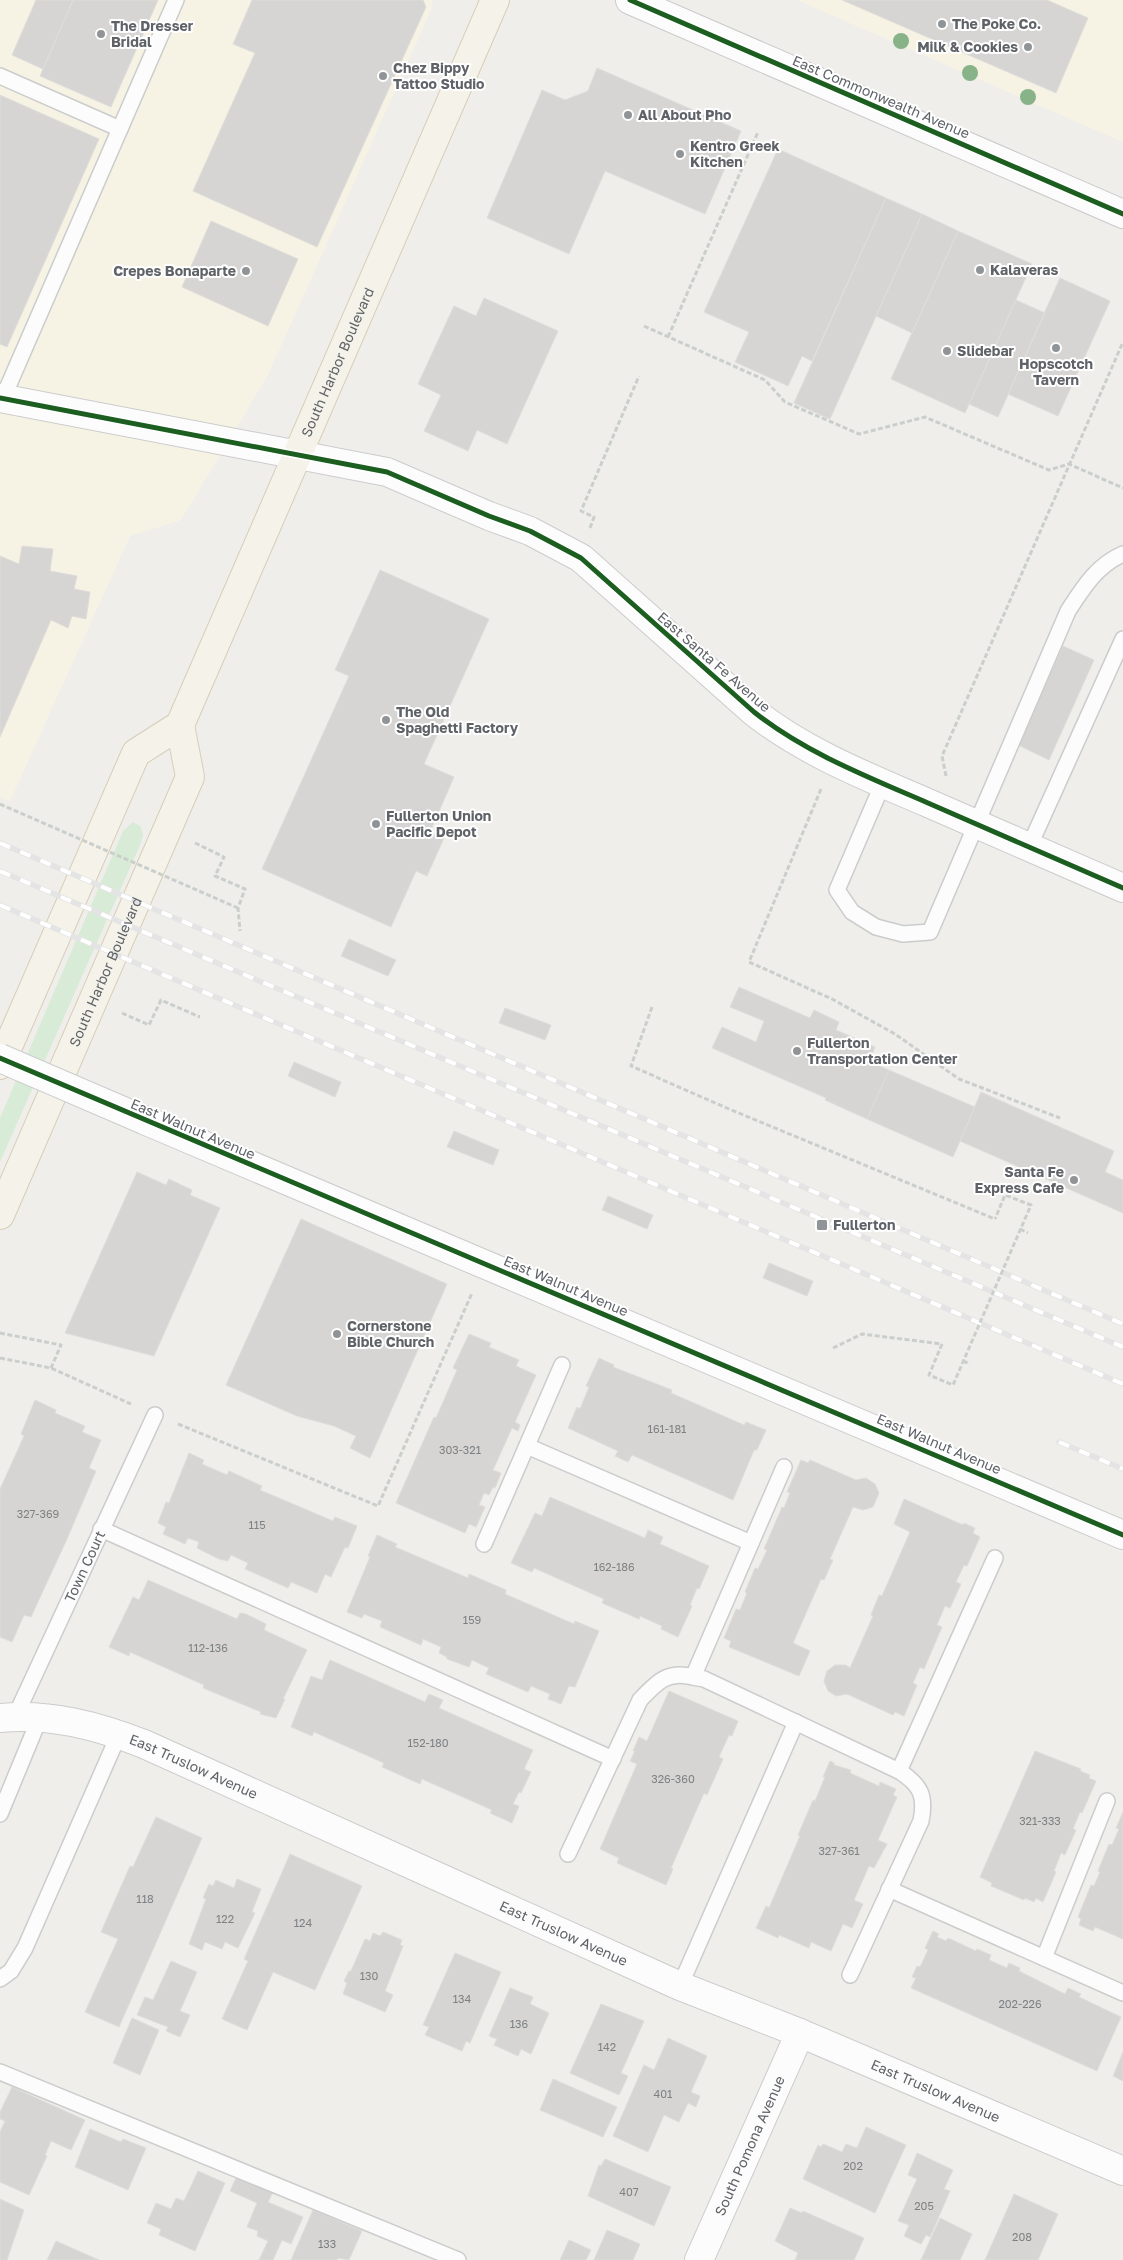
<svg xmlns="http://www.w3.org/2000/svg" width="1123" height="2260" font-family="'Golos Text',sans-serif">
  <style>
    .commercial { fill: #f7f3e4 }
    .green { fill: #d8ebd6 }
    .building { fill: #d6d5d3; stroke: #deddd9 }
    .lines { fill: none; stroke-linecap: round; stroke-linejoin: round }
    .lane-casing { stroke: #cbcccc; stroke-width: 18 }
    .street-casing { stroke: #cbcccc; stroke-width: 30 }
    .secondary-casing { stroke: #cacacb; stroke-width: 30 }
    .primary-casing { stroke: #d7ceb8; stroke-width: 30 }
    .path { stroke: #cacfcc; stroke-width: 3; stroke-dasharray: 5 2.5; stroke-linecap: butt }
    .lane { stroke: #fdfcfc; stroke-width: 15 }
    .street { stroke: #fdfcfc; stroke-width: 28 }
    .secondary { stroke: #fdfcfc; stroke-width: 28 }
    .primary { stroke: #f4f2e9; stroke-width: 28 }
    .rail-casing { stroke: #e4e4e4; stroke-width: 5.5 }
    .rail { stroke: #fff; stroke-width: 4; stroke-dasharray: 11; stroke-linecap: butt }
    .street-bridge-casing { stroke: #cbcccc; stroke-width: 30; stroke-linecap: butt }
    .path-bridge { stroke: #cacfcc; stroke-width: 3; stroke-dasharray: 5 2.5; stroke-linecap: butt }
    .street-bridge { stroke: #fdfcfc; stroke-width: 28 }
    .cycleway-casing { stroke: #fff; stroke-width: 8 }
    .cycleway { stroke: #1b5e20; stroke-width: 5 }
    .tree { fill: #88b388 }
    .poi-dot { fill: #919496; stroke: #fff; stroke-width: 2 }
    .labels { text-anchor: middle; stroke-width: 4; stroke-linejoin: round; paint-order: stroke }
    .number-label { font-size: 11px; fill: #7e8184 }
    .poi-label { font-size: 14px; font-weight: bold; fill: #5f6368; stroke: #fff; text-anchor: start }
    .street-label { font-size: 14px; fill: #5f6368; stroke: #fff }
  </style>
  <rect width="100%" height="100%" fill="#efeeea"/>
  <!-- commercial -->
  <path class="commercial" d="M0,0H433L431,10L268,375L181,520L130,536L10,801L0,797Z
    M797,0H1123V142Z"/>
  <!-- green -->
  <path class="green" d="M133,822L141,827L143,835L140,845L0,1162V1118L123,831Z"/>
  <!-- building -->
  <path class="building" d="M36,0H73L43,69L12,55Z
    M73,0H158L111,107L40,76Z
    M252,0H423L426,7L317,247L193,191L255,53L233,44Z
    M842,0H1047L1088,18L1056,93Z
    M597,68L741,131L705,214L605,171L569,254L487,218L542,90L565,100L588,91Z
    M0,95L99,139L7,347L0,344Z
    M778,149L886,198L812,361L802,356L788,386L735,362L749,332L704,312Z
    M886,198L922,214L830,419L794,403Z
    M922,214L958,231L912,333L876,316Z
    M211,221L298,259L268,326L182,287Z
    M958,231L1032,264L965,413L891,379Z
    M1060,278L1110,301L1058,416L1008,394Z
    M484,298L558,331L507,444L477,430L468,451L424,431L441,395L418,384L454,306L476,316Z
    M1016,300L1045,313L998,417L969,404Z
    M22,546L53,549L50,571L77,576L74,589L90,592L86,619L72,616L68,628L51,620L0,737V556L19,564Z
    M380,570L489,619L424,764L454,777L430,832L444,838L427,876L416,871L391,927L262,869L349,676L335,670Z
    M1063,646L1094,660L1049,760L1018,745Z
    M349,939L396,960L388,976L341,956Z
    M739,987L810,1018L814,1010L839,1022L836,1030L875,1047L872,1055L880,1059L877,1065L889,1070L867,1119L825,1100L826,1098L712,1048L722,1027L756,1042L764,1021L730,1007Z
    M505,1008L551,1025L545,1040L499,1023Z
    M294,1062L341,1082L335,1097L288,1076Z
    M889,1070L975,1107L953,1157L867,1119Z
    M981,1092L1114,1151L1105,1172L1123,1180V1213L960,1141Z
    M454,1131L499,1150L493,1165L447,1147Z
    M137,1172L166,1185L169,1179L192,1190L190,1195L220,1208L154,1356L65,1333Z
    M608,1196L653,1215L647,1229L602,1210Z
    M301,1219L447,1284L370,1458L350,1448L356,1436L334,1426L297,1416L226,1385Z
    M769,1263L813,1281L807,1296L763,1278Z
    M469,1334L491,1343L489,1347L519,1360L516,1366L536,1375L515,1422L520,1425L518,1431L512,1428L493,1470L501,1473L495,1488L493,1487L489,1495L484,1493L479,1505L485,1507L476,1527L469,1524L465,1533L396,1503L434,1417L436,1418L457,1370L453,1368Z
    M599,1358L614,1365L613,1367L672,1390L671,1393L744,1425L746,1422L766,1430L757,1450H754L733,1500L632,1455L628,1462L615,1456L618,1451L568,1428L577,1407L580,1409L589,1387L586,1386Z
    M35,1400L56,1410L55,1413L85,1426L82,1432L101,1440L89,1468L96,1471L67,1539L31,1617L24,1615L12,1642L0,1637V1489L24,1436L21,1434Z
    M189,1453L204,1460L202,1464L227,1475L229,1471L262,1486L260,1490L333,1521L335,1517L357,1526L348,1548L345,1547L331,1577L325,1574L317,1593L291,1582L288,1588L245,1569L248,1563L231,1555L228,1561L219,1559L197,1548L199,1542L188,1538L185,1544L163,1534L166,1527L158,1523L166,1502L169,1503Z
    M801,1460L808,1463L810,1460L856,1480L866,1478L875,1484L879,1493L873,1507L863,1510L853,1507L830,1559L833,1560L824,1580L821,1579L793,1643L810,1651L799,1676L729,1647L731,1641L724,1638L736,1609L740,1610L747,1593L745,1592L755,1568L758,1569L767,1550L764,1549L782,1507L784,1508L790,1493L787,1492Z
    M550,1497L645,1538L648,1530L663,1537L660,1544L709,1566L699,1589L697,1588L690,1605L692,1606L678,1637L661,1629L662,1626L640,1616L639,1619L602,1603L604,1599L534,1568L532,1572L511,1563L535,1513L542,1516Z
    M904,1499L963,1525L964,1523L975,1528L973,1533L980,1537L967,1566L964,1565L956,1582L961,1584L950,1608L945,1606L937,1625L942,1627L924,1669L920,1667L913,1683L917,1685L904,1716L895,1712L893,1715L847,1694L836,1696L828,1691L824,1681L827,1671L835,1665H846L850,1668L873,1616L871,1615L879,1595L882,1596L910,1532L894,1524Z
    M377,1535L397,1544L395,1547L468,1578L469,1574L506,1590L505,1594L574,1624L575,1621L599,1631L575,1687L569,1686L561,1704L548,1699L550,1694L531,1686L528,1692L486,1674L489,1668L472,1660L469,1667L447,1659V1657L439,1653L441,1647L423,1639L421,1645L380,1627L382,1621L364,1614L362,1618L347,1612L370,1557L368,1556Z
    M148,1580L237,1619L240,1613L246,1614L266,1624L264,1630L307,1650L283,1699H285L276,1718L260,1714L261,1712L203,1688L204,1685L130,1652L129,1656L109,1647L133,1597L139,1600Z
    M330,1660L425,1702L429,1694L443,1700L439,1708L533,1750L524,1769L531,1772L521,1793L519,1792L513,1804L519,1806L512,1823L490,1813L492,1810L422,1779L420,1784L382,1767L384,1763L314,1732L312,1736L291,1727L311,1676L322,1680Z
    M669,1691L738,1721L732,1736L729,1735L719,1757L723,1759L707,1795L704,1793L671,1868L673,1869L666,1885L617,1863L619,1858L600,1849L637,1764L630,1761L635,1751H633L639,1737L647,1741Z
    M1035,1751L1081,1769L1080,1771L1090,1775L1089,1778L1096,1781L1082,1813L1080,1812L1073,1829L1076,1830L1065,1855L1061,1853L1054,1871L1056,1872L1043,1902L1036,1898L1034,1902L1025,1898L1024,1900L991,1886L992,1883L980,1877Z
    M830,1761L834,1763V1765L851,1770L850,1773L879,1786L880,1782L896,1789L893,1795L897,1797L878,1840L887,1844L874,1868L869,1866L854,1900L863,1904L852,1928L843,1924L831,1951L811,1942L809,1948L779,1935L778,1938L756,1928L766,1906L769,1908L800,1836L798,1835L813,1800L815,1801L825,1777H823Z
    M1123,1812V1939L1095,1927L1093,1931L1079,1925L1081,1919L1078,1917L1091,1885L1094,1886L1100,1872L1098,1871L1109,1844L1112,1845L1119,1829L1116,1828Z
    M156,1817L202,1838L119,2027L85,2012L118,1939L101,1932L130,1866L133,1867Z
    M290,1854L362,1886L315,1990L273,1972L247,2030L222,2019L248,1961L244,1959Z
    M237,1879L261,1889L252,1912L255,1913L238,1948L225,1942L222,1949L205,1942L202,1950L189,1944L206,1899L203,1898L209,1884L213,1886L216,1880L234,1888Z
    M933,1931L939,1934L937,1937L946,1941L948,1938L976,1951L977,1949L991,1955L989,1960L1007,1968L1009,1963L1020,1968L1019,1971L1065,1994L1068,1988L1081,1994L1079,1997L1121,2017L1097,2071L911,1988L916,1978L912,1977L917,1966L920,1967L928,1950L925,1948Z
    M383,1932L402,1940L400,1945L403,1946L385,1991L393,1995L385,2012L343,1994L347,1983L344,1981L349,1971H351L365,1939L370,1941L373,1933L380,1936Z
    M455,1953L501,1972L470,2043L466,2041L462,2051L425,2035L429,2027L423,2025Z
    M171,1961L197,1972L180,2011L190,2015L180,2037L166,2031L168,2027L137,2015L145,1997L153,2000Z
    M510,1988L533,1997L530,2004L549,2013L531,2054L521,2049L518,2056L494,2045L497,2039L489,2036Z
    M601,2004L644,2021L621,2073L628,2076L619,2095L570,2073Z
    M132,2018L159,2030L140,2075L113,2063Z
    M668,2038L707,2056L691,2092L700,2096L696,2107L688,2103L679,2122L664,2115L648,2152L613,2136L644,2065L654,2070Z
    M1123,2052V2081L1113,2076Z
    M553,2079L617,2107L603,2137L540,2110Z
    M12,2087L85,2120L71,2150L51,2141L45,2155L47,2156L29,2195L0,2182V2132L5,2121L0,2119V2112Z
    M866,2127L906,2145L875,2213L803,2179L818,2145L821,2147L823,2144L842,2152L846,2144L857,2148Z
    M90,2129L121,2142L123,2139L146,2148L128,2190L75,2167Z
    M917,2153L953,2170L944,2189L950,2191L930,2237L926,2235L921,2244L904,2236L909,2225L898,2221L917,2179L908,2175Z
    M605,2159L671,2187L654,2226L588,2196L599,2165L601,2166Z
    M198,2171L225,2183L195,2251L159,2235L161,2229L147,2223L156,2203L171,2209L176,2198L184,2201Z
    M237,2176L273,2192L268,2202L303,2217L291,2244L282,2240L273,2260H259L268,2241L257,2236L258,2231L247,2227L257,2203L230,2191Z
    M1014,2194L1058,2214L1038,2260H985Z
    M0,2199L24,2210L7,2260H0Z
    M790,2208L802,2213L803,2211L864,2238L854,2260H795L798,2253L775,2241Z
    M313,2210L362,2231L349,2260L338,2258L337,2260H291Z
    M940,2218L972,2234L960,2260H921Z
    M607,2230L640,2244L633,2260H594Z
    M569,2240L591,2250L586,2260H560Z
    M56,2241L99,2260H47Z"/>
  <g class="lines">
    <!-- lane casing -->
    <g class="lane-casing">
      <g id="lane">
        <path d="M0,76L120,129"/>
        <path d="M3,398L176,0"/>
        <path d="M883,783L837,890L852,912L876,927L903,934L930,932L1068,611C1083,588 1097,565 1123,554"/>
        <path d="M1029,847L1123,639"/>
        <path d="M527,1446L751,1543"/>
        <path d="M101,1529L613,1759"/>
        <path d="M484,1544L562,1365"/>
        <path d="M693,1677L704,1679L899,1771"/>
        <path id="s1" d="M15,1717L155,1415"/>
        <path d="M0,1814L40,1717"/>
        <path d="M568,1854L640,1700C656,1683 667,1670 693,1677L784,1467"/>
        <path d="M889,1889L1123,1993"/>
        <path d="M1044,1958L1107,1801"/>
        <path d="M850,1975L921,1821C926,1796 921,1785 899,1771L995,1558"/>
        <path d="M0,1979L11,1971L25,1948L119,1734"/>
        <path d="M680,1986L796,1722"/>
        <path d="M0,2072L458,2260"/>
      </g>
    </g>
    <!-- street casing -->
    <g class="street-casing">
      <g id="street">
        <path d="M0,398L387,472L489,516L530,531L581,558L754,712C806,753 868,777 928,803C993,831 1058,860 1123,888"/>
        <path d="M144,1120L1123,1535"/>
        <path id="s2" d="M0,1718C50,1713 98,1726 144,1744L680,1986L800,2033L1123,2171"/>
        <path id="s3" d="M699,2260L800,2033"/>
      </g>
    </g>
    <!-- secondary casing -->
    <g class="secondary-casing">
      <path id="secondary" d="M630,0L1123,214"/>
    </g>
    <!-- primary casing -->
    <g class="primary-casing">
      <g id="primary">
        <path id="s4" d="M0,1065L136,753L180,725L495,0"/>
        <path id="s5" d="M0,1215L190,777L180,725"/>
      </g>
    </g>
    <!-- path -->
    <path class="path" d="M644,326L765,380L785,402L859,434L925,417L1049,470L1069,464L1123,488
      M668,337L758,132
      M590,528L594,517L581,511L639,376
      M946,776L942,756L1123,342
      M821,789L749,962L832,999L895,1034L959,1079L1060,1118
      M195,843L224,857L215,876L245,889L238,908L240,931
      M652,1007L631,1066L729,1109L995,1219
      M122,1013L149,1025L161,1000L200,1017
      M1020,1229L1028,1233
      M0,1333L61,1345L51,1368
      M833,1348L862,1334L942,1344
      M0,1358L51,1368L131,1404
      M963,1361L970,1364
      M178,1424L378,1506L472,1293"/>
    <!-- lane -->
    <use href="#lane" class="lane"/>
    <!-- street -->
    <use href="#street" class="street"/>
    <!-- secondary -->
    <use href="#secondary" class="secondary"/>
    <!-- primary -->
    <use href="#primary" class="primary"/>
    <!-- rail casing -->
    <g class="rail-casing">
      <path id="rail" d="M0,843L1123,1324
        M0,871L1123,1347
        M0,905L1123,1384
        M1059,1442L1123,1469"/>
    </g>
    <!-- rail -->
    <use href="#rail" class="rail"/>
    <!-- street-bridge casing -->
    <g class="street-bridge-casing">
      <path id="street-bridge" d="M0,1058L144,1120"/>
    </g>
    <!-- path-bridge -->
    <path class="path-bridge" d="M0,804L238,908
      M942,1344L929,1375L953,1385L1031,1205L1005,1195L995,1219"/>
    <!-- street-bridge -->
    <use href="#street-bridge" class="street-bridge"/>
    <!-- cycleway casing -->
    <g class="cycleway-casing">
      <path id="cycleway" d="M630,0L1123,214
        M0,398L387,472L489,516L530,531L581,558L754,712C806,753 868,777 928,803C993,831 1058,860 1123,888
        M0,1058L1123,1535"/>
    </g>
    <!-- cycleway -->
    <use href="#cycleway" class="cycleway"/>
  </g>
  <!-- trees -->
  <g class="tree">
    <circle cx="901" cy="41" r="8"/>
    <circle cx="970" cy="73" r="8"/>
    <circle cx="1028" cy="97" r="8"/>
  </g>
  <!-- markers -->
  <g class="poi-dot">
    <circle cx="942" cy="24" r="5"/>
    <circle cx="101" cy="34" r="5"/>
    <circle cx="1028" cy="47" r="5"/>
    <circle cx="383" cy="76" r="5"/>
    <circle cx="628" cy="115" r="5"/>
    <circle cx="680" cy="154" r="5"/>
    <circle cx="980" cy="270" r="5"/>
    <circle cx="246" cy="271" r="5"/>
    <circle cx="1056" cy="348" r="5"/>
    <circle cx="947" cy="351" r="5"/>
    <circle cx="386" cy="720" r="5"/>
    <circle cx="376" cy="824" r="5"/>
    <circle cx="797" cy="1051" r="5"/>
    <circle cx="1074" cy="1180" r="5"/>
    <rect x="816" y="1219" width="12" height="12" rx="2.5"/>
    <circle cx="337" cy="1334" r="5"/>
  </g>
  <g class="labels">
    <!-- number labels -->
    <g class="number-label">
      <text x="667" y="1433">161-181</text>
      <text x="460" y="1454">303-321</text>
      <text x="38" y="1518">327-369</text>
      <text x="257" y="1529">115</text>
      <text x="614" y="1571">162-186</text>
      <text x="472" y="1624">159</text>
      <text x="208" y="1652">112-136</text>
      <text x="428" y="1747">152-180</text>
      <text x="673" y="1783">326-360</text>
      <text x="1040" y="1825">321-333</text>
      <text x="839" y="1855">327-361</text>
      <text x="145" y="1903">118</text>
      <text x="225" y="1923">122</text>
      <text x="303" y="1927">124</text>
      <text x="369" y="1980">130</text>
      <text x="462" y="2003">134</text>
      <text x="1020" y="2008">202-226</text>
      <text x="519" y="2028">136</text>
      <text x="607" y="2051">142</text>
      <text x="663" y="2098">401</text>
      <text x="853" y="2170">202</text>
      <text x="629" y="2196">407</text>
      <text x="924" y="2210">205</text>
      <text x="1022" y="2241">208</text>
      <text x="327" y="2248">133</text>
    </g>
    <!-- poi labels -->
    <g class="poi-label">
      <text x="952" y="29">The Poke Co.</text>
      <text x="111" y="31">The Dresser<tspan x="111" dy="16">Bridal</tspan></text>
      <text x="1018" y="52" text-anchor="end">Milk &amp; Cookies</text>
      <text x="393" y="73">Chez Bippy<tspan x="393" dy="16">Tattoo Studio</tspan></text>
      <text x="638" y="120">All About Pho</text>
      <text x="690" y="151">Kentro Greek<tspan x="690" dy="16">Kitchen</tspan></text>
      <text x="990" y="275">Kalaveras</text>
      <text x="236" y="276" text-anchor="end">Crepes Bonaparte</text>
      <text x="957" y="356">Slidebar</text>
      <text x="1056" y="369" text-anchor="middle">Hopscotch<tspan x="1056" dy="16">Tavern</tspan></text>
      <text x="396" y="717">The Old<tspan x="396" dy="16">Spaghetti Factory</tspan></text>
      <text x="386" y="821">Fullerton Union<tspan x="386" dy="16">Pacific Depot</tspan></text>
      <text x="807" y="1048">Fullerton<tspan x="807" dy="16">Transportation Center</tspan></text>
      <text x="1064" y="1177" text-anchor="end">Santa Fe<tspan x="1064" dy="16">Express Cafe</tspan></text>
      <text x="833" y="1230">Fullerton</text>
      <text x="347" y="1331">Cornerstone<tspan x="347" dy="16">Bible Church</tspan></text>
    </g>
    <!-- street labels -->
    <g class="street-label">
      <text transform="translate(881 97) rotate(23)" y="5">East Commonwealth Avenue</text>
      <text dy="5" stroke="none"><textPath href="#s4" startOffset="788">South Harbor Boulevard</textPath></text>
      <text transform="translate(714 662) rotate(41)" y="5">East Santa Fe Avenue</text>
      <text dy="5" stroke="none"><textPath href="#s5" startOffset="265">South Harbor Boulevard</textPath></text>
      <text transform="translate(193 1129) rotate(23)" y="5">East Walnut Avenue</text>
      <text transform="translate(566 1286) rotate(23)" y="5">East Walnut Avenue</text>
      <text transform="translate(939 1444) rotate(23)" y="5">East Walnut Avenue</text>
      <text dy="5" stroke="none"><textPath href="#s1" startOffset="166">Town Court</textPath></text>
      <text dy="5" stroke="none"><textPath href="#s2" startOffset="202">East Truslow Avenue</textPath></text>
      <text dy="5" stroke="none"><textPath href="#s2" startOffset="608">East Truslow Avenue</textPath></text>
      <text dy="5" stroke="none"><textPath href="#s2" startOffset="1012">East Truslow Avenue</textPath></text>
      <text dy="5" stroke="none"><textPath href="#s3" startOffset="125">South Pomona Avenue</textPath></text>
    </g>
  </g>
</svg>
